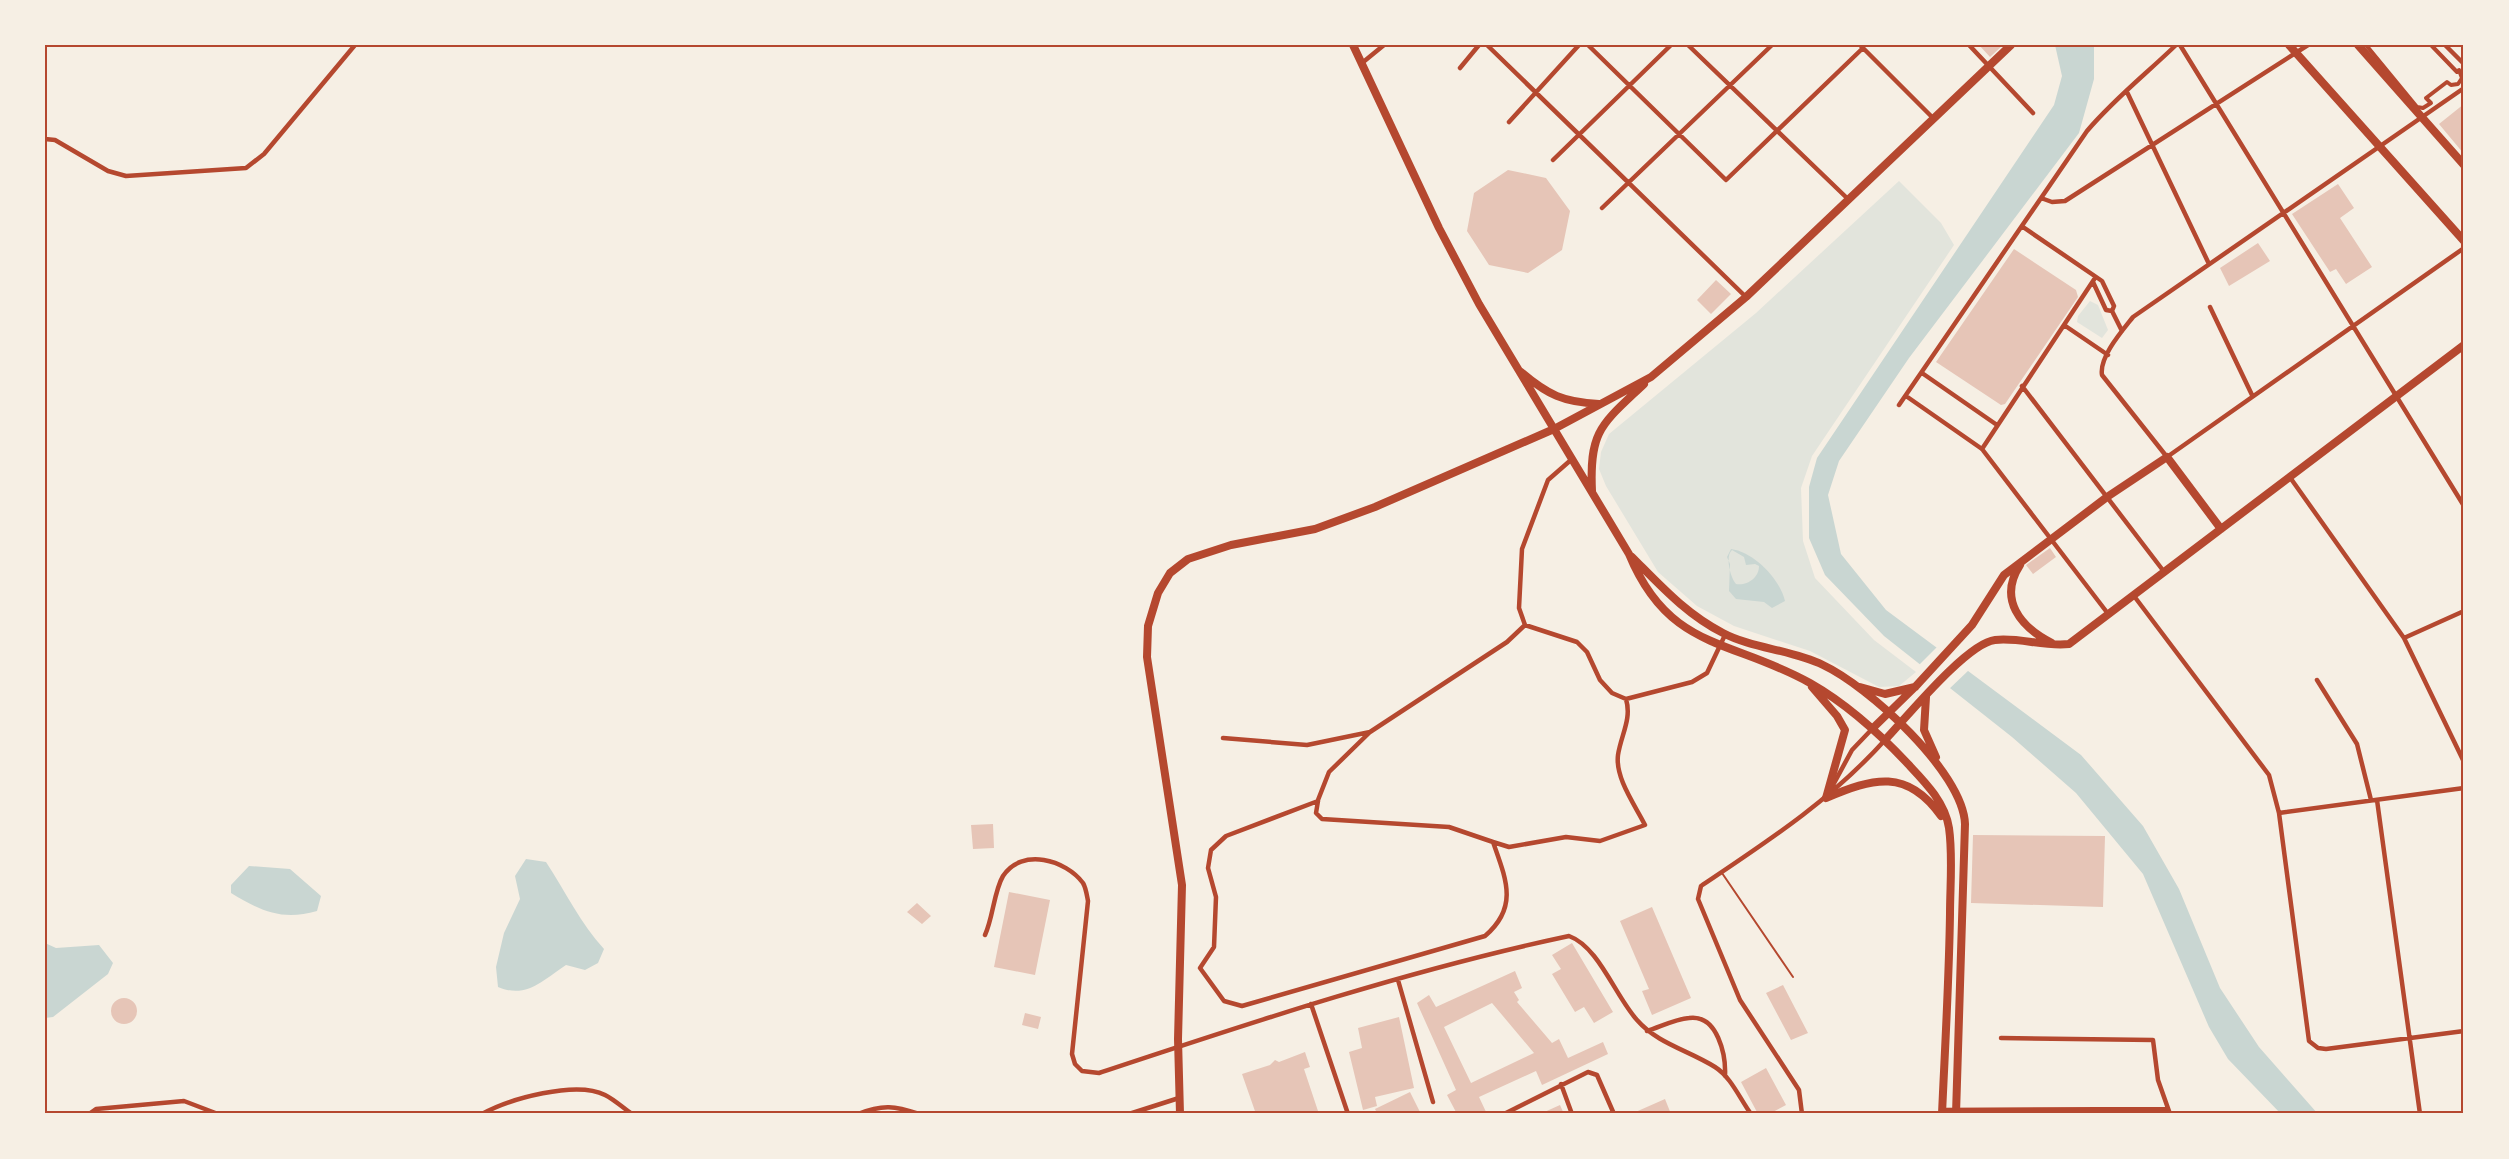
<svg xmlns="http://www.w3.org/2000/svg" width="2509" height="1159" font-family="Quicksand,sans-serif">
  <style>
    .green { fill: #e2e4dc }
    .water { fill: #c9d6d2; fill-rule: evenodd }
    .pier { fill: #f6efe4 }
    .building { fill: #e6c5b7; fill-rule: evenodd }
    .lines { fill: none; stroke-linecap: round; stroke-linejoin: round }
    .service { stroke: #b5482f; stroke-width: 2 }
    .pedestrian { stroke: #b5482f; stroke-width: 4 }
    .minor { stroke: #b5482f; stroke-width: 4.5 }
    .primary { stroke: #b5482f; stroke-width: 8 }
    .neatline { fill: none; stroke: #b5482f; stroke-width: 2 }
  </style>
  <rect width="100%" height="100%" fill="#f6efe4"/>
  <!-- green -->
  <path class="green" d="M1899,181L1941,223L1954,245L1812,456L1801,488L1803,541L1815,578L1874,640L1916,672L1899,686L1879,687L1810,651L1734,626L1697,606L1658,572L1606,486L1599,469L1601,452L1609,434L1756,313Z
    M2090,301L2098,305L2108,330L2102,338L2077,322L2078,316Z"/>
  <!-- water -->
  <path class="water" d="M2055,45H2094V79L2079,133L1909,358L1839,461L1828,495L1841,554L1886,610L2081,755L2143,826L2179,889L2220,988L2259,1047L2318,1114H2281L2228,1059L2209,1027L2143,874L2076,793L2012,737L1884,636L1825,575L1809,538V487L1817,458L2054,105L2062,76Z
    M1731,549C1754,552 1780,579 1785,601L1772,608L1764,602L1736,599L1729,591L1730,564L1727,557ZM1732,550L1744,557L1746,565L1755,564L1759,566C1759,578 1747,586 1736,584C1730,577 1725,556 1732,550Z
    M526,859L546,862C565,891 581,924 604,949L598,963L585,970L566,965C543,980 527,999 498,987L496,967L504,933L520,899L515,876Z
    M249,866L290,869L321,896L317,911C282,921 261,911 231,893V885Z
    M45,943L56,948L99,945L113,963L108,974L53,1017L45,1018Z"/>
  <!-- pier -->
  <path class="pier" d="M1939,645L1969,670L1947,691L1917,667Z"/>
  <!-- building -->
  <path class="building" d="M1979,45H2003L1990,57Z
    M2464,104L2462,133L2464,154L2439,124Z
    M1508,170L1546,178L1570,211L1562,250L1528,273L1489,265L1467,231L1474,193Z
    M2338,184L2354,208L2340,218L2372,267L2346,284L2336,269L2330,272L2292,214Z
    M2258,243L2270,261L2229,286L2220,268Z
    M2014,249L2076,290L2078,297L2005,404L2001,405L1936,362Z
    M1716,280L1731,294L1711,314L1697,300Z
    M2050,548L2056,557L2033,574L2026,565Z
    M993,824L994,848L973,849L971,825Z
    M1973,835L2105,836L2103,907L1971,903Z
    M1009,892L1050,900L1035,975L994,967Z
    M917,903L931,916L922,924L907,912Z
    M1652,907L1691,998L1652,1015L1642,991L1649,989L1620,921Z
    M1572,943L1613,1012L1594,1023L1584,1007L1575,1012L1552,974L1561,969L1552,955Z
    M1515,971L1522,988L1514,992L1519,1000L1517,1002L1552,1043L1559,1039L1568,1058L1603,1042L1608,1054L1542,1085L1536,1071L1479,1097L1487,1114H1457L1447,1095L1456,1090L1417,1003L1429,995L1436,1007ZM1492,1003L1534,1053L1471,1083L1444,1027Z
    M1783,985L1808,1033L1791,1040L1766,993Z
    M111 1011a13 13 0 1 1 26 0a13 13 0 1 1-26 0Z
    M1025,1013L1041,1017L1038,1029L1022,1025Z
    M1399,1017L1414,1088L1375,1097L1377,1106L1363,1110L1349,1052L1362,1048L1358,1028Z
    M1305,1052L1310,1067L1304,1069L1319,1114H1256L1242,1074L1270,1065L1275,1060L1279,1062Z
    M1766,1068L1786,1105L1769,1114H1758L1741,1082Z
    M1410,1092L1421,1114H1370L1376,1111L1375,1109Z
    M1665,1099L1671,1114H1631Z
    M1560,1105L1564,1114H1540Z"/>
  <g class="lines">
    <!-- service -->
    <path class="service" d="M1722,873L1793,977"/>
    <!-- pedestrian -->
    <path class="pedestrian" d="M2366,45L2417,107L2423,108L2431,103L2426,98L2447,82L2451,85L2458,84L2462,78L2459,70L2457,72L2431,45"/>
    <!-- minor -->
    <path class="minor" d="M1487,45L1746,297
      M1588,45L1726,180L1863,48
      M1688,45L1849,200
      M1860,45L1933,118
      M1969,45L2033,113
      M2180,45L2464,506
      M2445,45L2464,64
      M1362,63L1384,45
      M1460,68L1479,45
      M2464,88L2133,317C2122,331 2099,357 2102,375L2167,457L2464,248
      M2127,92L2209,264
      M1509,122L1579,45
      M45,139L55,140L108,171L126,176L246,168L264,154L355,45
      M1553,160L1671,45
      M2041,198L2052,202L2065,201L2308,45
      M1602,208L1772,45
      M2023,227L2102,281L2114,306L2112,311
      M2093,282L2106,310L2112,311L2122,331
      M2210,307L2252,395
      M2064,325L2108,355
      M1922,373L1997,425
      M2022,386L2165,573
      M1906,396L1982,449L2109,615
      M1899,405L2087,131C2114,99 2146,74 2176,45
      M1982,449L2095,278
      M2289,476L2404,638L2464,762
      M2134,596L2269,775L2279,813L2309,1041L2318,1048L2326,1049L2464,1031
      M1525,625L1519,608L1522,549L1548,480L1572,459
      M2404,638L2464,611
      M2317,680L2357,744L2371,800
      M1223,738L1307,745L1370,732L1507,642L1525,625L1577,642L1587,652L1600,680L1612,693L1626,699L1692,682L1707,673L1725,635
      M1832,787L1852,750L1873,728
      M2377,800L2420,1114
      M1318,801L1226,836L1211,850L1208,868L1216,897L1214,947L1200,968L1224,1001L1242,1006L1485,936C1519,907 1506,879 1493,842L1449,827L1322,819L1316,813L1318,801V800L1329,772L1370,732
      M2279,813L2464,788
      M1493,842L1509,847L1566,837L1600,841L1645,825C1635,805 1615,778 1618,755C1621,735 1632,719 1626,699
      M985,935C993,918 994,891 1003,876C1022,847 1066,860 1083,883C1086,888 1087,896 1088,901L1072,1054L1075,1064L1082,1071L1099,1073C1253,1022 1409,970 1569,936C1599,947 1615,996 1637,1020C1658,1044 1688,1050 1715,1067C1731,1077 1740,1099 1751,1114
      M1398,980L1433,1102
      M1311,1004L1348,1114
      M1647,1031C1660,1027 1675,1019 1689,1018C1718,1014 1726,1056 1725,1076
      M2001,1038L2153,1040L2158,1080L2170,1114
      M1561,1084L1572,1114
      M1942,1110L2167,1109
      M89,1114L96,1109L184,1101L218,1114
      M482,1114C509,1099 576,1080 605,1095C615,1100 623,1108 632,1114
      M858,1114C883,1104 895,1106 919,1114
      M1129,1114L1179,1098
      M1504,1114L1588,1072L1597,1075L1614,1114
      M1802,1114L1799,1090L1740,1000L1698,899L1701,886C1768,841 1830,801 1885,740"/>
    <!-- primary -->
    <path class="primary" d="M1353,45L1439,228L1479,304L1629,554C1669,651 1732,639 1810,683C1847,704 1879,733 1908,764C1925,782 1945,802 1949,828C1953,856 1950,886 1950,914C1949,981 1945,1047 1942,1114
      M2289,45L2464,241
      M2358,45L2464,165
      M1521,372C1548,395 1563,402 1599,404
      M1592,491C1589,430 1602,424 1644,384
      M1632,557C1661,586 1686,614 1723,633C1751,648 1792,650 1823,665C1868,686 1963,772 1965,824L1956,1114
      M2020,565C1998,599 2020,627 2052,643
      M1812,687L1837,716L1845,730L1826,798
      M1860,687L1885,694L1915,687
      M1926,697L1924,730L1936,757
      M1873,728L1916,686L1972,625L2004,575L2107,497L2167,457L2221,529
      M1885,740C1906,718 1967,643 1995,640C2019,637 2044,647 2069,644L2464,345
      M1826,798C1873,778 1907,768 1941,816
      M1180,1114L1178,1039L1182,885L1147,657L1148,626L1158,593L1170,573L1188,559L1231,545L1315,529L1375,507L1554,429L1651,377L1746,297L2011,45"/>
  </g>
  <!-- border -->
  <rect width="2509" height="1159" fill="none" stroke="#f6efe4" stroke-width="93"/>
  <rect x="46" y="46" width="2416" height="1066" class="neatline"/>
</svg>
